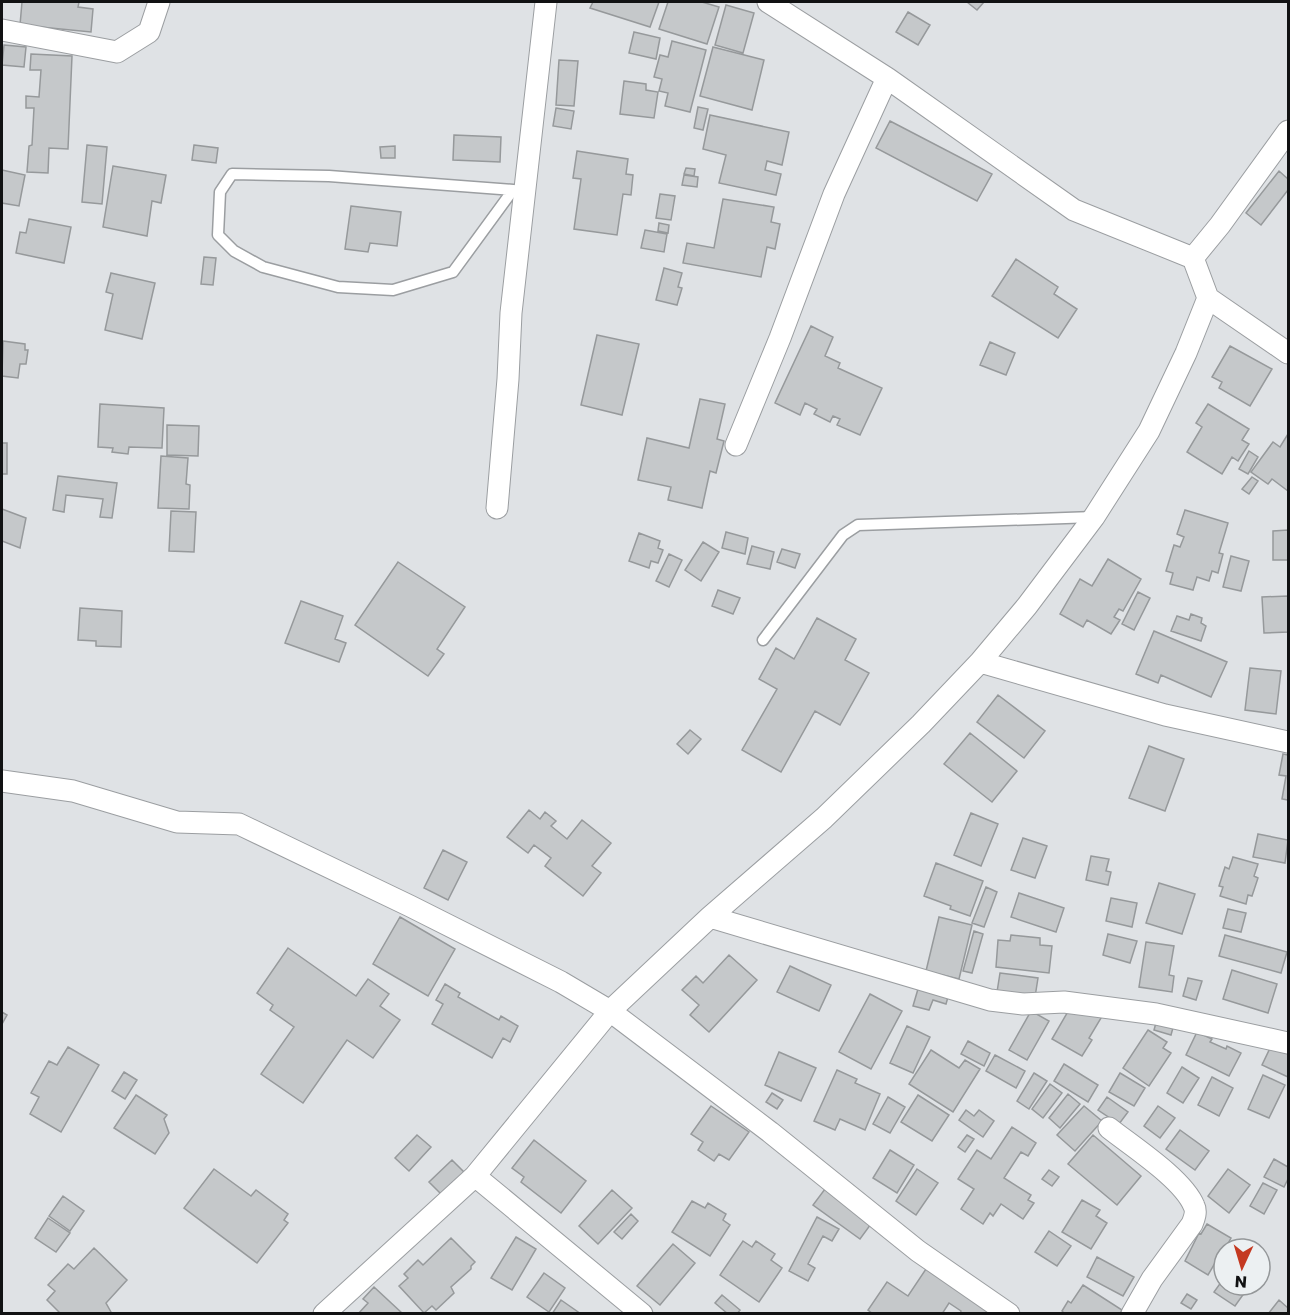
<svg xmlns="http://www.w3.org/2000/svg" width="1290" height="1315" font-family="Poppins,sans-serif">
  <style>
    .building { fill: #c5c8ca; stroke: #96999b; stroke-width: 1.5 }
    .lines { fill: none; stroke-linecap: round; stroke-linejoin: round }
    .lane-casing { stroke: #9b9ea1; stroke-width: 13 }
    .street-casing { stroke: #9b9ea1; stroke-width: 23 }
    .lane { stroke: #fff; stroke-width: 10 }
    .street { stroke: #fff; stroke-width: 21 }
  </style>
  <rect width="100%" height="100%" fill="#dfe2e5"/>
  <!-- building -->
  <path class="building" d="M22,2H79L78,7L93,9L91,32L20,25Z
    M593,2H659L650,27L590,8Z
    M668,2H702L719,7L707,44L659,29Z
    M967,2H984L977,10Z
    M726,5L754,13L743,53L715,45Z
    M908,12L930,25L918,45L896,32Z
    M634,32L660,38L656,59L629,53Z
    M672,41L706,50L690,112L665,106L668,93L659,91L662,79L654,77L660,55L668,57Z
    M4,45L26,47L24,67L2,65Z
    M713,47L764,60L752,110L700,96Z
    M31,54L72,56L68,149L49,148L48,173L27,172L29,146L32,145L34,108H26V96L39,97L41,70H30Z
    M559,60L578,61L574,106L556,105Z
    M624,81L646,84V90L658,92L654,118L620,114Z
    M698,107L708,109L703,130L694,128Z
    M556,108L574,111L571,129L553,126Z
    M710,115L789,132L782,165L767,161L765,170L781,174L776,195L719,183L726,155L703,149Z
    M890,121L992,174L977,201L876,148Z
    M454,135L501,137L500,162L453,160Z
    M87,145L107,147L102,204L82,202Z
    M194,145L218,148L216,163L192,160Z
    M395,146V158H381L380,147Z
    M577,151L628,159L626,174L633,175L631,195L623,194L617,235L574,229L581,179L573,178Z
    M113,166L166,175L161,203L152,201L147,236L103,227Z
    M686,168L695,169L694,176L684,174Z
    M2,170L25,175L19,206L2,203Z
    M1279,171L1288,179V190L1261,225L1246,213Z
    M684,175L698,177L697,187L682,185Z
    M660,194L675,196L671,220L656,218Z
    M723,199L774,207L771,222L780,224L775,249L767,247L761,277L683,263L687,243L714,248Z
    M351,206L401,212L397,246L370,243L368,252L345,249Z
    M29,219L71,227L64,263L16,253L20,232L26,233Z
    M659,223L669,225L668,233L658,231Z
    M645,230L667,234L664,252L641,248Z
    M204,257L216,258L213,285L201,284Z
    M1016,259L1058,287L1054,294L1077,309L1058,338L992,296Z
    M664,268L682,273L678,287L682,288L677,305L656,300Z
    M111,273L155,283L142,339L105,330L113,294L106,292Z
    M811,326L833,337L825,356L840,363L838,368L882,388L860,435L837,425L840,419L833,416L830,422L814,414L817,409L805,403L800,415L775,403Z
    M597,335L639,344L622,415L581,405Z
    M3,341L25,344V350H28L26,364H20L18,378L2,376Z
    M990,342L1015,353L1006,375L980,365Z
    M1230,346L1272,369L1250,406L1219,388L1222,382L1212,377Z
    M700,399L725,404L717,439L724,441L716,473L710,471L702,508L668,500L671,487L638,480L647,438L689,448Z
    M100,404L164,408L162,448L129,447L128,454L112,452L113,448L98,447Z
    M1208,404L1249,429L1242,440L1249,444L1238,461L1232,457L1222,474L1187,452L1202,427L1196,423Z
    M167,425L199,426L198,456L167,455Z
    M1288,434V491L1272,479L1268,484L1251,472L1273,442L1280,447Z
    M2,443H7V474H2Z
    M1249,451L1258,457L1248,474L1239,469Z
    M161,456L188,458L186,484L190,485L189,509L158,508Z
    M58,476L117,483L112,518L100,517L103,499L66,495L64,512L53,510Z
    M1252,477L1258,481L1249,494L1242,489Z
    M2,509L26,518L20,548L2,541Z
    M1185,510L1228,523L1219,553L1223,554L1218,573L1212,571L1209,581L1197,577L1193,590L1170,584L1173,573L1166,571L1174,545L1180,547L1184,537L1177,534Z
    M171,511L196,512L194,552L169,551Z
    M1288,530V560H1273V531Z
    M726,532L748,538L745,554L722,548Z
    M639,533L660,541L658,548L663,550L658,563L651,561L649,568L629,561Z
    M703,542L719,552L701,581L685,570Z
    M752,546L774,552L770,569L747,564Z
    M782,549L800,554L795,568L777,562Z
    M669,554L682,560L669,587L656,581Z
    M1231,556L1249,561L1241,591L1223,587Z
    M1108,559L1141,579L1123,611L1119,609L1114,617L1120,620L1111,634L1087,620L1083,627L1060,614L1080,579L1092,586Z
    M398,562L465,607L437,649L444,654L428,676L355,625Z
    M718,590L740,598L733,614L712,606Z
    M1138,592L1150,598L1134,630L1122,624Z
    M1288,596V632L1264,633L1262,597Z
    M301,601L343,616L335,639L346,643L339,662L285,643Z
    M80,608L122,611L121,647L96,646V641L78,640Z
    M1191,614L1202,618L1201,623L1206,626L1201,641L1171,631L1177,616L1189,620Z
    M817,618L856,639L845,660L869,673L840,725L815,711L781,772L742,750L777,689L759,679L776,648L794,659Z
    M1154,631L1227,662L1211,697L1161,675L1158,683L1136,674Z
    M1250,668L1281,671L1276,714L1245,710Z
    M998,695L1045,731L1024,758L977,722Z
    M690,730L701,739L688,754L677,744Z
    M970,733L1017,771L992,802L944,764Z
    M1149,746L1184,759L1165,811L1129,798Z
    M1283,754L1288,755V800L1282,799L1286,776L1279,775Z
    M529,810L540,819L545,812L556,821L551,826L567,839L582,820L611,843L592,866L601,873L583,896L545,866L551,858L534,845L528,853L507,837Z
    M971,813L998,824L981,866L954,855Z
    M1258,834L1288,840L1285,863L1253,857Z
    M1023,838L1047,846L1035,878L1011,870Z
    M443,850L467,862L448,900L424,888Z
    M1091,856L1109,859L1106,871L1111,872L1108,885L1086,880Z
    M1233,857L1258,864L1254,876L1258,878L1252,896L1248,895L1246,904L1220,896L1223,887L1219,886L1225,867L1229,869Z
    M936,863L983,881L970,916L950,909L951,906L924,896Z
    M1159,883L1195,894L1182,934L1146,923Z
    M986,887L997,892L984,927L972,923Z
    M1019,893L1064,908L1056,932L1011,917Z
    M1111,898L1137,903L1132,927L1106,921Z
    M1228,909L1246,913L1241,932L1223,928Z
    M400,917L455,949L428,996L373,964Z
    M939,917L972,925L959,979L926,971Z
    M974,931L983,934L972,973L963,971Z
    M1108,934L1137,941L1130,963L1103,955Z
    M1011,935L1040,938V945L1052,946L1049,973L996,967L998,940L1010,941Z
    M1225,935L1287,952L1281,973L1219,956Z
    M1146,942L1174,946L1169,975L1174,976L1172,992L1139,987Z
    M288,948L356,996L368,979L389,994L380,1006L400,1020L373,1058L347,1040L303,1103L261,1074L294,1027L270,1010L273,1005L257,993Z
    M729,955L757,980L709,1032L690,1015L699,1005L682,990L696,976L703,983Z
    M790,966L831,985L819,1011L777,992Z
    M1232,970L1277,984L1268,1013L1223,999Z
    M1000,973L1038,978L1035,997L997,992Z
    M1188,978L1202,981L1196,1000L1183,996Z
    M445,984L460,993L458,997L499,1020L501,1016L518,1026L510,1042L503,1038L492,1058L432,1024L443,1004L436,1000Z
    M918,989L948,997L946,1004L933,1000L929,1010L913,1006Z
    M870,994L902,1011L871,1069L839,1052Z
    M1070,1008L1104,1013L1089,1038L1092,1040L1082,1056L1052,1039Z
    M1031,1011L1049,1021L1027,1060L1009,1050Z
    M2,1012L7,1015L2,1024Z
    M1157,1019L1174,1024L1171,1035L1154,1030Z
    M907,1026L930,1037L913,1073L890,1063Z
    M1148,1030L1167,1042L1163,1048L1171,1053L1149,1086L1123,1068Z
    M1197,1032L1212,1039L1210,1042L1226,1049L1227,1046L1241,1053L1229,1076L1186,1055Z
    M968,1041L990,1053L984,1066L961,1054Z
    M1272,1044L1288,1051V1077L1262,1065Z
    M68,1047L99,1065L61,1132L30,1114L39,1097L31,1093L49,1061L57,1065Z
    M931,1050L959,1068L965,1060L980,1069L953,1112L909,1084Z
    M779,1052L816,1068L801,1101L765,1085Z
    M995,1055L1025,1071L1016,1088L986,1071Z
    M1064,1064L1098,1085L1088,1102L1054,1081Z
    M1182,1067L1199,1078L1183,1103L1167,1093Z
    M837,1070L857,1079L855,1083L880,1094L865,1130L840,1119L835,1130L814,1121Z
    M124,1072L137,1080L125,1099L112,1091Z
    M1034,1073L1047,1081L1029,1109L1017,1101Z
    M1120,1073L1145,1088L1134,1106L1109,1092Z
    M1263,1075L1285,1085L1269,1118L1248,1109Z
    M1212,1077L1233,1088L1219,1116L1198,1105Z
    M1050,1084L1062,1093L1043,1118L1032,1109Z
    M772,1093L783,1100L777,1109L766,1102Z
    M1068,1094L1080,1104L1060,1128L1049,1118Z
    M136,1095L167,1115L164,1119L169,1133L155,1154L114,1128Z
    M918,1095L949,1115L932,1141L901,1122Z
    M888,1097L905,1107L890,1133L873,1124Z
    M1107,1097L1128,1112L1119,1124L1098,1110Z
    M711,1106L749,1132L729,1160L719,1154L714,1161L698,1150L703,1142L691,1134Z
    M1084,1106L1102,1121L1075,1151L1057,1135Z
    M1158,1106L1175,1118L1160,1138L1144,1126Z
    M966,1110L974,1116L979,1110L994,1121L983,1137L959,1120Z
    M1012,1127L1036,1143L1028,1156L1021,1152L1004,1178L1031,1195L1028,1200L1034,1203L1023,1219L1001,1204L993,1216L990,1213L983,1224L961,1209L974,1189L958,1179L977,1150L991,1159Z
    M1180,1130L1209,1151L1195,1170L1166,1149Z
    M417,1135L431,1147L409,1171L395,1158Z
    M967,1135L974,1139L965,1152L958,1147Z
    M1093,1135L1141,1176L1117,1205L1068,1164Z
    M534,1140L586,1181L561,1213L521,1182L524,1177L512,1168Z
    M890,1150L914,1165L897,1193L873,1178Z
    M1274,1159L1288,1167V1179L1284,1187L1264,1177Z
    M452,1160L465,1173L443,1196L429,1182Z
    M214,1169L251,1196L256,1190L288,1214L284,1220L288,1223L257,1263L184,1208Z
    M917,1169L938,1183L916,1215L896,1201Z
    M1228,1169L1250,1185L1229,1213L1208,1196Z
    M1049,1170L1059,1177L1052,1186L1042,1179Z
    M1263,1183L1277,1190L1264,1214L1250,1206Z
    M825,1189L871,1224L860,1239L813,1205Z
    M612,1190L632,1208L598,1244L579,1226Z
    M63,1196L84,1211L70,1231L49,1216Z
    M1082,1200L1100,1210L1096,1216L1107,1223L1091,1249L1062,1232Z
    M692,1201L705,1208L708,1203L726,1214L723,1220L730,1225L710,1256L672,1232Z
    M631,1214L638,1221L622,1239L614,1232Z
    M817,1217L839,1229L832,1241L823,1236L808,1264L815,1268L808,1281L789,1271Z
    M48,1218L70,1233L56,1252L35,1238Z
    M1207,1224L1231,1238L1217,1264L1215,1263L1208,1275L1185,1261L1199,1233L1201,1234Z
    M1049,1231L1071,1246L1057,1266L1035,1252Z
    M516,1237L536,1249L512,1290L491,1278Z
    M451,1238L475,1262L471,1266V1269L451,1287L454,1293L436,1310L432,1306L424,1313L399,1286L408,1278L404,1274L418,1260L423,1265Z
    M743,1241L752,1247L756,1241L775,1254L771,1260L782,1268L759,1302L720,1275Z
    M673,1244L695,1263L660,1305L637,1286Z
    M94,1248L127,1280L106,1303L111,1312L109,1314H61L47,1300L55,1291L48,1285L68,1264L74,1269Z
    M1097,1257L1134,1277L1123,1296L1087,1277Z
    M926,1269L993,1314H960L961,1311L949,1303L942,1314H873L868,1310L887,1282L908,1296Z
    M544,1273L565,1288L549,1312L527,1297Z
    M1224,1278V1285H1250L1235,1306L1214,1292Z
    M1083,1285L1122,1310L1120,1314H1065L1062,1311L1068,1301L1071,1303Z
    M374,1287L403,1314H358L368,1303L363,1299Z
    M1187,1294L1197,1300L1191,1309L1181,1303Z
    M722,1295L740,1310L737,1314H728L715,1303Z
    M561,1300L581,1314H552Z
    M1279,1300L1288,1308V1314H1268Z"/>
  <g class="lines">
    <!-- lane casing -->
    <g class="lane-casing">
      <path id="lane" d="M513,190L453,272L393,290L338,287L263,267L234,251L218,235L220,192L232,174L329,176L513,190L525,192
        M763,640L843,535L858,525L1094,517"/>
    </g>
    <!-- street casing -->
    <g class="street-casing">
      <path id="street" d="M768,2L887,78L1074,210L1193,258L1208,298L1288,353
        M2,30L117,52L149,32L159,2
        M1193,258L1220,225L1288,131
        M736,445L780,338L834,194L887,78
        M497,508L508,379L511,313L546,2
        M980,662L1165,715L1288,742
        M2,781L73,791L177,822L239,824L410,906L561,982L610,1011L770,1132L918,1251L1009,1314
        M710,917L990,1000L1023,1004L1064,1002L1156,1014L1288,1043
        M1109,1128C1133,1147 1183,1179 1194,1206C1197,1212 1194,1219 1192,1224L1152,1279L1132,1314
        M475,1176L642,1314
        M324,1314L475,1176L610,1011L710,917L824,818L921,724L980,662L1027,606L1094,517L1149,431L1186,353L1208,298"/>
    </g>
    <!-- lane -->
    <use href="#lane" class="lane"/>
    <!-- street -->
    <use href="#street" class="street"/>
  </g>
  <!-- border -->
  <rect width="1290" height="1315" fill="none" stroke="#111213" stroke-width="6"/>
  <!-- north arrow -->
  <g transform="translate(1242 1267) rotate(184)"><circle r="28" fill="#ecf0f2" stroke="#949799" stroke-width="1.5"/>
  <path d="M0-4.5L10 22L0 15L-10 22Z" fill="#c43921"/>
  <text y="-9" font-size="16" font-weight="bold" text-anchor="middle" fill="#111213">N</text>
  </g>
</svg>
